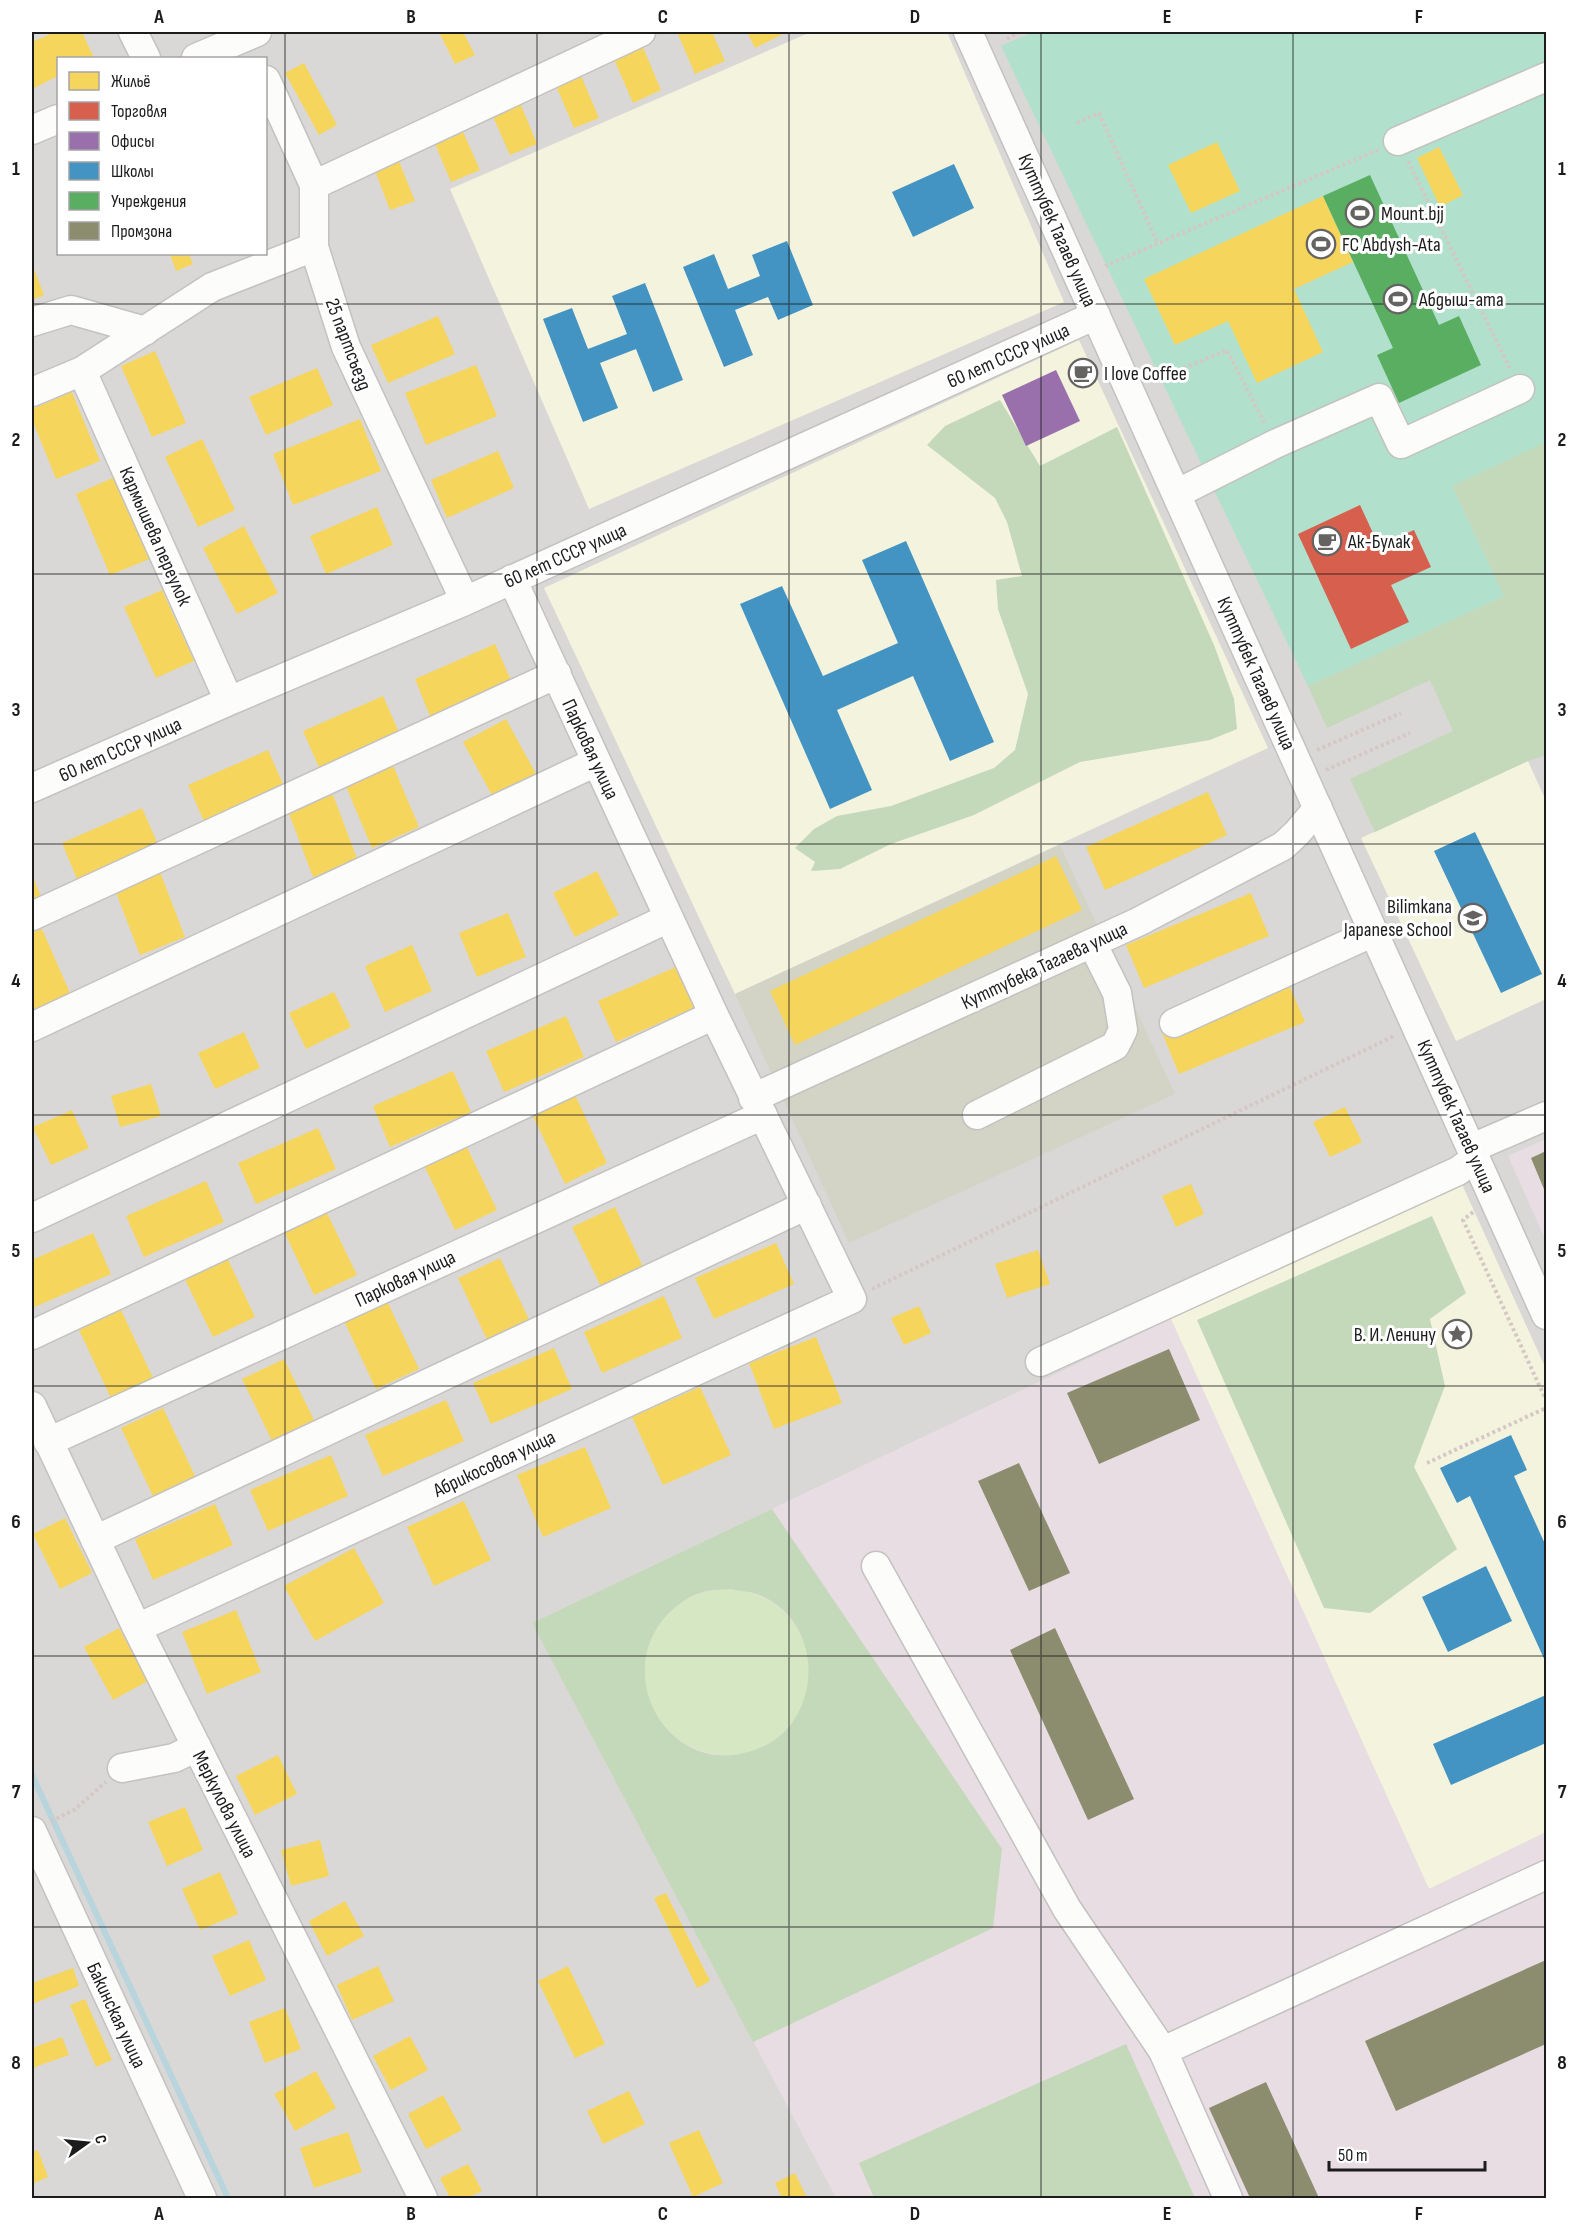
<svg xmlns="http://www.w3.org/2000/svg" width="1578" height="2230" font-family="'Sofia Sans Condensed',sans-serif">
  <style>
    .residential { fill: #d9d8d6; fill-rule: evenodd }
    .industrial { fill: #e8dde3 }
    .education { fill: #f4f4de }
    .construction { fill: #d3d3c6 }
    .grass { fill: #d6e7c4 }
    .forest { fill: #c4d8ba; fill-rule: evenodd }
    .pitch { fill: #b1e0cd }
    .homes { fill: #f6d55c }
    .shops { fill: #d6604d }
    .offices { fill: #9970ab }
    .schools { fill: #4393c3 }
    .public { fill: #5aae61 }
    .industry { fill: #8c8c6e }
    .lines { fill: none; stroke-linecap: round; stroke-linejoin: round }
    .stream { stroke: #b8d4dc; stroke-width: 6 }
    .minor-casing { stroke: #c3c2c0; stroke-width: 31 }
    .path { stroke: #d5c7c5; stroke-width: 4; stroke-dasharray: 3 3; stroke-linecap: butt }
    .minor { stroke: #fcfcfb; stroke-width: 28 }
    .grid { fill: none; stroke: #1c1c1c; stroke-width: 1.5; stroke-opacity: 0.55 }
    .labels { text-anchor: middle; stroke-width: 6; stroke-linejoin: round; paint-order: stroke }
    .poi-label { font-size: 20px; fill: #1c1c1c; stroke: #fff; text-anchor: start }
    .street-label { font-size: 20px; fill: #1c1c1c; stroke: #fff }
    .neatline { fill: none; stroke: #1c1c1c; stroke-width: 2 }
    .grid-label { font-size: 20px; text-anchor: middle; font-weight: bold; fill: #1c1c1c }
  </style>
  <rect width="100%" height="100%" fill="#eae8e4"/>
  <!-- residential -->
  <path class="residential" d="M32,32H1546V2198H32ZM58,58H266V254H58Z"/>
  <!-- industrial -->
  <path class="industrial" d="M1546,1139V1241L1508,1156Z
    M1171,1319L1429,1889L1546,1832V2198H836L532,1623Z"/>
  <!-- education -->
  <path class="education" d="M811,32H947L1064,302L589,509L450,189Z
    M1079,340L1268,748L735,994L544,588Z
    M1528,761L1546,801V999L1456,1041L1361,838Z
    M1460,1180L1546,1369V1832L1429,1889L1171,1319Z"/>
  <!-- construction -->
  <path class="construction" d="M1060,845L1175,1094L849,1243L735,994Z"/>
  <!-- grass -->
  <path class="grass" d="M644 1672a83 83 0 1 1 166 0a83 83 0 1 1-166 0Z"/>
  <!-- forest -->
  <path class="forest" d="M1000,400L1040,466L1117,427L1214,645L1234,699L1237,729L1210,740L1080,762L974,815L891,844L840,869L811,871L815,862L795,848L814,829L837,816L891,806L994,768L1015,750L1028,694L998,609L996,580L1022,576L1007,522L995,498L927,445L945,426Z
    M1546,418V755L1528,761L1375,832L1350,779L1453,731L1430,680L1327,728L1308,686L1504,596L1452,486Z
    M1432,1216L1466,1293L1430,1319L1445,1386L1414,1467L1457,1549L1370,1613L1324,1608L1197,1320Z
    M772,1509L1002,1849L993,1928L753,2042L532,1623ZM731,1589C739,1591 749,1591 757,1594C810,1614 823,1679 792,1723C781,1738 766,1747 748,1752C667,1776 610,1672 669,1613C678,1604 691,1595 703,1592C712,1589 722,1590 731,1589Z
    M1126,2044L1195,2198H874L859,2163Z"/>
  <!-- pitch -->
  <path class="pitch" d="M1033,32H1546V442L1452,486L1504,596L1308,686L1001,46Z"/>
  <!-- homes -->
  <path class="homes" d="M55,32H82L94,58H58V76L32,89V42Z
    M439,32H463L475,55L455,64Z
    M677,32H712L725,61L695,74Z
    M747,32H787L755,48Z
    M642,45L661,90L633,103L613,57Z
    M304,63L337,125L319,135L285,73Z
    M579,71L599,118L574,128L554,81Z
    M518,98L537,144L510,155L490,110Z
    M460,125L480,170L451,182L432,137Z
    M1217,142L1240,191L1191,213L1168,165Z
    M1439,147L1463,195L1440,207L1417,158Z
    M396,154L415,201L390,210L372,163Z
    M1323,196L1353,262L1294,289L1323,352L1257,383L1228,321L1175,345L1144,279Z
    M170,254H189L193,264L176,271Z
    M32,264L44,295L32,300Z
    M438,316L455,354L388,383L371,345Z
    M155,351L186,423L152,437L121,366Z
    M476,365L497,416L426,445L405,393Z
    M317,368L333,405L266,435L249,397Z
    M72,392L100,461L56,479L32,419V409Z
    M360,419L381,471L293,505L273,454Z
    M202,439L235,510L198,527L165,457Z
    M498,451L514,488L447,518L431,480Z
    M117,476L152,558L110,575L76,494Z
    M377,507L393,545L326,574L310,536Z
    M244,526L278,593L237,614L203,548Z
    M162,590L194,661L156,678L124,607Z
    M495,644L513,685L432,721L415,679Z
    M383,696L401,737L321,772L303,731Z
    M506,719L536,774L493,797L463,742Z
    M268,750L286,791L206,826L188,785Z
    M392,763L419,827L372,848L345,784Z
    M1208,792L1227,835L1105,890L1086,847Z
    M333,795L358,861L313,877L288,811Z
    M142,808L160,849L79,884L62,843Z
    M1056,856L1082,910L795,1045L770,991Z
    M597,871L619,915L575,937L553,893Z
    M160,872L185,937L140,955L115,890Z
    M32,874L44,904L32,909Z
    M1251,893L1269,936L1144,988L1126,945Z
    M508,913L526,957L477,977L459,933Z
    M42,929L70,993L32,1010V933Z
    M412,945L432,991L385,1012L365,966Z
    M678,966L696,1007L616,1042L598,1001Z
    M1286,978L1305,1022L1179,1074L1161,1030Z
    M334,992L351,1027L306,1049L289,1013Z
    M566,1016L584,1057L504,1092L486,1051Z
    M244,1032L260,1068L215,1089L198,1053Z
    M453,1071L471,1112L390,1147L373,1106Z
    M151,1084L161,1116L120,1127L111,1096Z
    M575,1095L607,1163L565,1184L533,1116Z
    M1345,1107L1362,1142L1330,1157L1313,1122Z
    M72,1110L89,1148L51,1165L33,1127Z
    M318,1128L336,1169L256,1204L238,1163Z
    M465,1143L497,1210L455,1230L423,1163Z
    M206,1181L224,1222L144,1257L126,1216Z
    M1191,1184L1204,1214L1176,1227L1162,1196Z
    M324,1207L357,1275L314,1295L282,1227Z
    M615,1207L647,1275L605,1295L572,1227Z
    M93,1233L111,1274L32,1308V1260Z
    M776,1243L794,1284L714,1319L695,1278Z
    M223,1249L255,1317L213,1337L180,1269Z
    M1038,1250L1050,1284L1007,1298L995,1264Z
    M500,1258L532,1326L490,1346L458,1278Z
    M664,1296L682,1338L602,1373L584,1332Z
    M387,1301L419,1369L376,1389L344,1321Z
    M919,1306L931,1333L904,1345L891,1318Z
    M121,1310L153,1378L111,1398L79,1330Z
    M816,1337L842,1403L774,1429L749,1363Z
    M554,1348L572,1389L491,1424L473,1383Z
    M284,1359L317,1426L275,1447L242,1379Z
    M700,1387L731,1455L663,1485L632,1417Z
    M446,1400L464,1441L383,1476L365,1435Z
    M163,1408L195,1476L153,1496L121,1428Z
    M585,1447L611,1508L543,1537L517,1475Z
    M331,1455L348,1496L268,1531L250,1490Z
    M464,1501L491,1560L434,1586L407,1527Z
    M215,1504L233,1545L153,1580L135,1539Z
    M65,1518L92,1573L60,1589L33,1534Z
    M354,1548L384,1603L315,1641L284,1586Z
    M236,1610L261,1672L207,1694L182,1632Z
    M119,1628L148,1681L113,1700L84,1647Z
    M278,1755L297,1794L255,1815L236,1776Z
    M185,1807L203,1850L167,1866L148,1822Z
    M320,1840L329,1876L291,1886L281,1850Z
    M220,1872L238,1914L200,1930L182,1889Z
    M666,1893L710,1981L697,1988L654,1898Z
    M345,1901L364,1936L327,1956L309,1921Z
    M249,1940L266,1980L230,1996L212,1956Z
    M378,1966L394,2001L352,2020L337,1985Z
    M568,1966L605,2044L575,2058L538,1981Z
    M73,1968L79,1986L32,2004V1983Z
    M85,1999L112,2060L96,2067L70,2005Z
    M285,2008L301,2049L265,2063L249,2022Z
    M410,2036L428,2070L391,2090L373,2056Z
    M62,2037L69,2055L32,2068V2048Z
    M316,2071L336,2108L295,2131L274,2094Z
    M629,2091L645,2124L603,2144L587,2111Z
    M443,2095L462,2130L426,2149L408,2114Z
    M699,2130L723,2183L693,2197L669,2143Z
    M348,2132L362,2172L314,2188L300,2148Z
    M38,2150L48,2177L32,2184V2152Z
    M468,2164L482,2191L467,2198H450L440,2178Z
    M795,2173L807,2198H782L775,2183Z"/>
  <!-- shops -->
  <path class="shops" d="M1360,505L1379,546L1414,530L1431,567L1391,585L1409,622L1351,649L1298,534Z"/>
  <!-- offices -->
  <path class="offices" d="M1056,370L1080,421L1026,446L1002,395Z"/>
  <!-- schools -->
  <path class="schools" d="M954,164L974,208L913,237L892,192Z
    M787,241L813,305L778,320L768,297L735,310L753,355L724,367L683,267L714,254L728,289L760,276L752,255Z
    M645,283L683,380L653,392L636,349L600,363L618,408L583,422L543,319L572,308L588,349L627,334L612,296Z
    M906,541L994,742L950,761L913,676L837,710L872,790L830,809L740,604L782,586L823,676L898,643L862,560Z
    M1475,832L1542,974L1501,993L1434,851Z
    M1511,1435L1527,1470L1514,1476L1546,1546V1663L1470,1496L1457,1503L1440,1468Z
    M1486,1566L1512,1621L1448,1652L1422,1597Z
    M1546,1695V1743L1451,1785L1433,1744Z"/>
  <!-- public -->
  <path class="public" d="M1370,175L1439,325L1459,316L1481,365L1399,403L1377,355L1393,348L1323,196Z"/>
  <!-- industry -->
  <path class="industry" d="M1546,1151V1194L1531,1158Z
    M1169,1349L1200,1420L1099,1464L1067,1393Z
    M1019,1463L1070,1573L1029,1591L978,1481Z
    M1055,1628L1134,1799L1088,1820L1010,1650Z
    M1546,1960V2044L1396,2111L1365,2041Z
    M1266,2082L1319,2198H1250L1209,2108Z"/>
  <g class="lines">
    <!-- stream -->
    <path class="stream" d="M32,1775L228,2198"/>
    <!-- minor casing -->
    <g class="minor-casing">
      <path id="minor" d="M133,32L146,58
        M968,32L1546,1315
        M196,58L257,32
        M266,80L314,185V247L346,347L465,601
        M32,130L58,119
        M1398,141L1546,77
        M314,185L641,32
        M32,322L71,310L145,331
        M82,371L229,701
        M32,392L82,371L212,287L314,247
        M1176,494L1275,444L1379,398L1401,444L1520,389
        M32,788L229,701L465,601L1096,315
        M32,916L557,674
        M1174,1023L1374,932
        M32,1027L596,762
        M753,1098L1138,922L1283,846L1297,833L1318,808
        M977,1115L1115,1046L1123,1030L1117,993L1092,943
        M1472,1148L1546,1116
        M32,1218L669,918
        M32,1335L714,1015
        M1040,1362L1458,1171L1476,1158
        M32,1406L137,1628L423,2198
        M48,1442L763,1115
        M95,1540L807,1205
        M876,1566L1067,1909L1163,2051L1546,1875
        M137,1628L852,1299L714,1015L512,579
        M122,1768L174,1758L197,1747
        M32,1831L202,2198
        M1163,2051L1228,2198"/>
    </g>
    <!-- path -->
    <path class="path" d="M1007,39L1019,32
      M1077,123L1099,113L1158,244
      M1408,161L1510,369
      M1105,266L1378,150
      M1156,380L1227,350L1265,424
      M1317,750L1401,713
      M1326,770L1410,733
      M1473,1212L1463,1220L1546,1400
      M872,1289L1394,1036
      M1427,1463L1546,1408
      M51,1821L74,1810L106,1782"/>
    <!-- minor -->
    <use href="#minor" class="minor"/>
  </g>
  <!-- grid -->
  <path class="grid" d="M285,32V2198M537,32V2198M789,32V2198M1041,32V2198M1293,32V2198M32,304H1546M32,574H1546M32,844H1546M32,1115H1546M32,1386H1546M32,1656H1546M32,1927H1546"/>
  <!-- icons -->
  <defs>
    <g id="stadium-ring" transform="scale(1.5)"><circle r="9.5" fill="#fff" stroke="#646362" stroke-width="1.5"/><path d="M0-5a6.5 5 0 1 0 0 10a6.5 5 0 1 0 0-10ZM-3.5-1.8h7v3.6h-7Z" fill="#646362"/></g>
    <g id="cafe-ring" transform="scale(1.5)"><circle r="9.5" fill="#fff" stroke="#646362" stroke-width="1.5"/><path d="M-5.5-4.5H6V0H3Q3 3.5 0 3.5H-2.5Q-5.5 3.5-5.5 0ZM3-3.2v2h1.7v-2ZM-6 4.5H4V6H-6Z" fill="#646362"/></g>
    <g id="school-ring" transform="scale(1.5)"><circle r="9.5" fill="#fff" stroke="#646362" stroke-width="1.5"/><path d="M0-5L7-2L0 1L-7-2ZM-4 1L0 2.5L4 1V4Q0 6-4 4Z" fill="#646362"/></g>
    <g id="sight-ring" transform="scale(1.5)"><circle r="9.5" fill="#fff" stroke="#646362" stroke-width="1.5"/><path d="M0-6L1.8-2.2L6-1.7L2.9 1.2L3.7 5.4L0 3.3L-3.7 5.4L-2.9 1.2L-6-1.7L-1.8-2.2Z" fill="#646362"/></g>
  </defs>
  <g fill-rule="evenodd">
    <use href="#stadium-ring" x="1360" y="213"/>
    <use href="#stadium-ring" x="1321" y="244"/>
    <use href="#stadium-ring" x="1398" y="299"/>
    <use href="#cafe-ring" x="1083" y="373"/>
    <use href="#cafe-ring" x="1327" y="541"/>
    <use href="#school-ring" x="1473" y="918"/>
    <use href="#sight-ring" x="1457" y="1334"/>
  </g>
  <g class="labels">
    <!-- poi labels -->
    <g class="poi-label">
      <text x="1381" y="220">Mount.bjj</text>
      <text x="1342" y="251">FC Abdysh-Ata</text>
      <text x="1419" y="306">Абдыш-ата</text>
      <text x="1104" y="380">I love Coffee</text>
      <text x="1348" y="548">Ак-Булак</text>
      <text x="1452" y="913" text-anchor="end">Bilimkana<tspan x="1452" dy="23">Japanese School</tspan></text>
      <text x="1436" y="1341" text-anchor="end">В. И. Ленину</text>
    </g>
    <!-- street labels -->
    <g class="street-label">
      <text transform="translate(1058 230) rotate(66)" y="7">Куттубек Тагаев улица</text>
      <text transform="translate(349 344) rotate(69)" y="7">25 партсъезд</text>
      <text transform="translate(1008 355) rotate(-24)" y="7">60 лет СССР улица</text>
      <text transform="translate(156 536) rotate(66)" y="7">Кармышева переулок</text>
      <text transform="translate(565 555) rotate(-24)" y="7">60 лет СССР улица</text>
      <text transform="translate(1257 673) rotate(66)" y="7">Куттубек Тагаев улица</text>
      <text transform="translate(120 749) rotate(-24)" y="7">60 лет СССР улица</text>
      <text transform="translate(591 749) rotate(65)" y="7">Парковая улица</text>
      <text transform="translate(1044 965) rotate(-25)" y="7">Куттубека Тагаева улица</text>
      <text transform="translate(1457 1116) rotate(66)" y="7">Куттубек Тагаев улица</text>
      <text transform="translate(405 1278) rotate(-25)" y="7">Парковая улица</text>
      <text transform="translate(494 1463) rotate(-25)" y="7">Абрикосовоя улица</text>
      <text transform="translate(225 1804) rotate(63)" y="7">Меркулова улица</text>
      <text transform="translate(117 2015) rotate(65)" y="7">Бакинская улица</text>
    </g>
  </g>
  <!-- border -->
  <rect width="1578" height="2230" fill="none" stroke="#ffffff" stroke-width="66"/>
  <!-- legend -->
  <rect x="57" y="57" width="210" height="198" fill="#ffffff" stroke="#a4a4a4" stroke-width="1.5"/>
  <rect x="69" y="72" width="30" height="18" fill="#f6d55c" stroke="#a4a4a4" stroke-width="1.5"/>
  <text x="111" y="87" font-size="18" fill="#1c1c1c">Жильё</text>
  <rect x="69" y="102" width="30" height="18" fill="#d6604d" stroke="#a4a4a4" stroke-width="1.5"/>
  <text x="111" y="117" font-size="18" fill="#1c1c1c">Торговля</text>
  <rect x="69" y="132" width="30" height="18" fill="#9970ab" stroke="#a4a4a4" stroke-width="1.5"/>
  <text x="111" y="147" font-size="18" fill="#1c1c1c">Офисы</text>
  <rect x="69" y="162" width="30" height="18" fill="#4393c3" stroke="#a4a4a4" stroke-width="1.5"/>
  <text x="111" y="177" font-size="18" fill="#1c1c1c">Школы</text>
  <rect x="69" y="192" width="30" height="18" fill="#5aae61" stroke="#a4a4a4" stroke-width="1.5"/>
  <text x="111" y="207" font-size="18" fill="#1c1c1c">Учреждения</text>
  <rect x="69" y="222" width="30" height="18" fill="#8c8c6e" stroke="#a4a4a4" stroke-width="1.5"/>
  <text x="111" y="237" font-size="18" fill="#1c1c1c">Промзона</text>
  <!-- north arrow -->
  <g transform="translate(87 2143) rotate(75)" stroke="#ffffff" stroke-width="4.5" paint-order="stroke">
  <path d="M0-4.5L10 22L0 15L-10 22Z" fill="#1c1c1c"/>
  <text y="-9" font-size="16" font-weight="bold" text-anchor="middle" fill="#1c1c1c">С</text>
  </g>
  <!-- scale -->
  <path d="M1329 2161v9h156v-9" fill="none" stroke="#1c1c1c" stroke-width="3"/>
  <text x="1338" y="2161" font-size="18" fill="#1c1c1c" stroke="#ffffff" stroke-width="4.5" paint-order="stroke">50 m</text>
  <rect x="33" y="33" width="1512" height="2164" class="neatline"/>
  <g class="grid-label">
    <text x="159" y="23">A</text>
    <text x="411" y="23">B</text>
    <text x="663" y="23">C</text>
    <text x="915" y="23">D</text>
    <text x="1167" y="23">E</text>
    <text x="1419" y="23">F</text>
    <text x="16" y="175">1</text>
    <text x="1562" y="175">1</text>
    <text x="16" y="446">2</text>
    <text x="1562" y="446">2</text>
    <text x="16" y="716">3</text>
    <text x="1562" y="716">3</text>
    <text x="16" y="987">4</text>
    <text x="1562" y="987">4</text>
    <text x="16" y="1257">5</text>
    <text x="1562" y="1257">5</text>
    <text x="16" y="1528">6</text>
    <text x="1562" y="1528">6</text>
    <text x="16" y="1798">7</text>
    <text x="1562" y="1798">7</text>
    <text x="16" y="2069">8</text>
    <text x="1562" y="2069">8</text>
    <text x="159" y="2220">A</text>
    <text x="411" y="2220">B</text>
    <text x="663" y="2220">C</text>
    <text x="915" y="2220">D</text>
    <text x="1167" y="2220">E</text>
    <text x="1419" y="2220">F</text>
  </g>
</svg>
